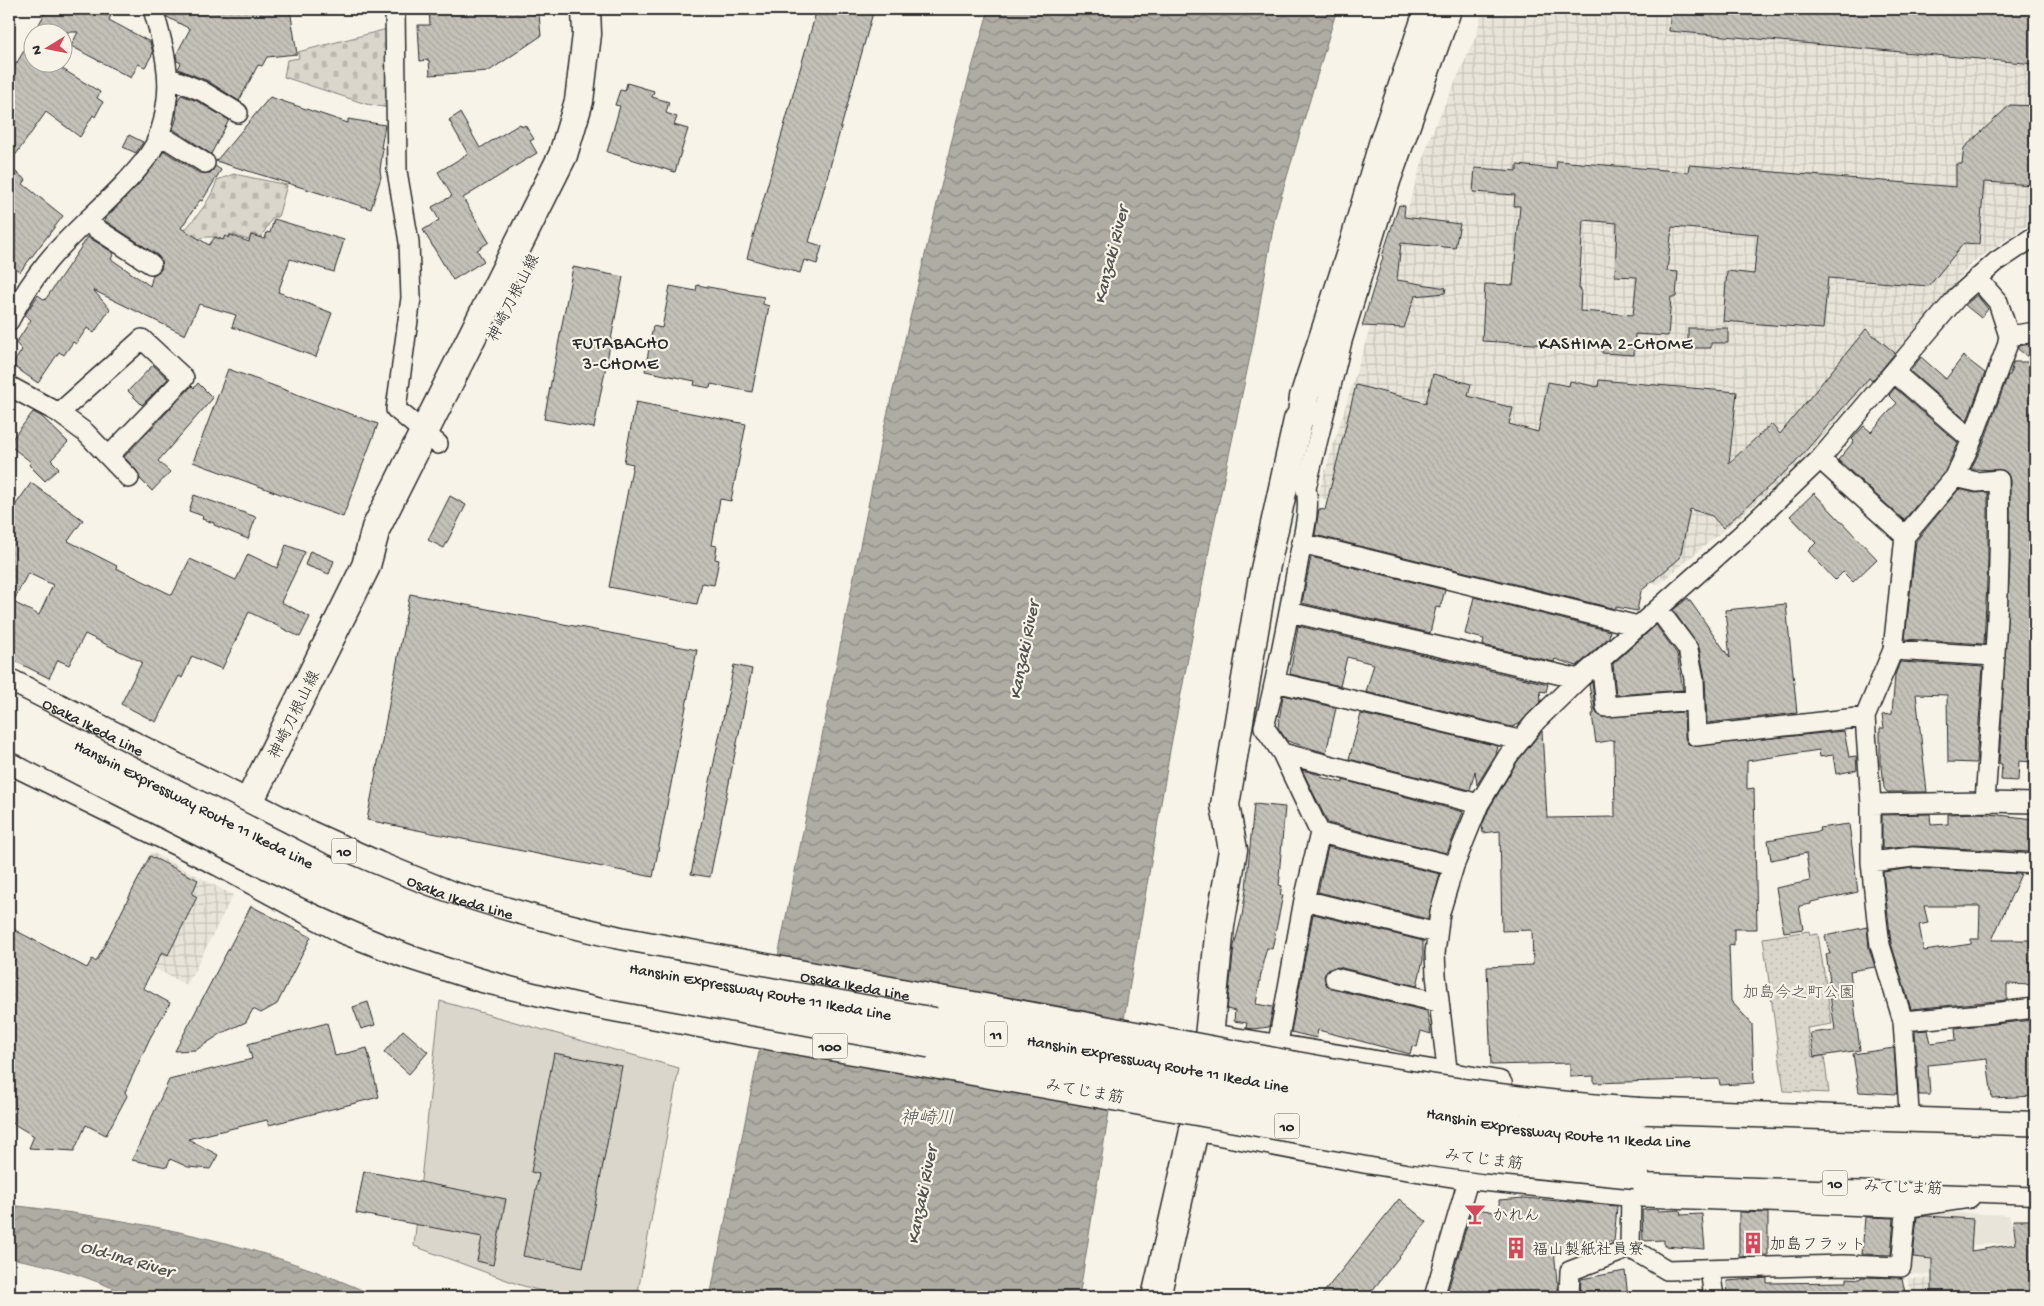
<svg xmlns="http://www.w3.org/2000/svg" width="2044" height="1306" font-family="'Gochi Hand','Klee One',sans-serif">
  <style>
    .built { fill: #e8e4da }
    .industrial { fill: url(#industrial-grid) }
    .grass { fill: #dad6cc; stroke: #82807c }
    .cemetery { fill: url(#cemetery-stones); stroke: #82807c }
    .park { fill: url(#park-dots); stroke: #82807c }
    .water { fill: url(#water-waves); stroke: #7a7874 }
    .building { fill: url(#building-back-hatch); stroke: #2b2b2b; fill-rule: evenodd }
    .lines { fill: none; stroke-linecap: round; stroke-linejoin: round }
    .street-casing { stroke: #2b2b2b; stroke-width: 22 }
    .secondary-casing { stroke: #2b2b2b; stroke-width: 31 }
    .primary-casing { stroke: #2b2b2b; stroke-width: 31 }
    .street { stroke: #f7f3e8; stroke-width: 19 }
    .secondary { stroke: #f7f3e8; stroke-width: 28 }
    .primary { stroke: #f7f3e8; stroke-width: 28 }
    .primary-bridge-casing { stroke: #2b2b2b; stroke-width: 31; stroke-linecap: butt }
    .highway-bridge-casing { stroke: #2b2b2b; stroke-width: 31; stroke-linecap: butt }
    .primary-bridge { stroke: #f7f3e8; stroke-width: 28 }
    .highway-bridge { stroke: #f7f3e8; stroke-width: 28 }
    .labels { text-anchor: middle; stroke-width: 4.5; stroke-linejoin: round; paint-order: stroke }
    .shield { fill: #f7f3e8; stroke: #686764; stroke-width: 1 }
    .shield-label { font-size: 15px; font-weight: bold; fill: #2b2b2b }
    .street-label { font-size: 16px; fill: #2b2b2b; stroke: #f7f3e8 }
    .park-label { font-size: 16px; fill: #575653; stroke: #f7f3e8 }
    .poi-label { font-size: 16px; fill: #2b2b2b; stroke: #f7f3e8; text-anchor: start }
    .water-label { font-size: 18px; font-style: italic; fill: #53524f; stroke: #f7f3e8 }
    .neighbourhood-label { font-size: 18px; letter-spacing: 1px; fill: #2b2b2b; stroke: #f7f3e8 }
  </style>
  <defs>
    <pattern id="industrial-grid" width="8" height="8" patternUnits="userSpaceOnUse" patternTransform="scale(1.25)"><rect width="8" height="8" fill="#e8e4da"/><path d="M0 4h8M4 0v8" fill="none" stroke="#c7c4bb"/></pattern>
    <pattern id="cemetery-stones" width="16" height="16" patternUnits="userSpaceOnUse" patternTransform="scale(1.25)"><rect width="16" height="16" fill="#dad6cc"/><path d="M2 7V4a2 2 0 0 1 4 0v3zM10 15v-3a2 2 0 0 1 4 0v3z" fill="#bbb8af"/></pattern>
    <pattern id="park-dots" width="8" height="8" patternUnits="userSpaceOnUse" patternTransform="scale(1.25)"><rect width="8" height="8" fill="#dad6cc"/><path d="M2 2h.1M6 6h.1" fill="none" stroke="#bbb8af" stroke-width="1.8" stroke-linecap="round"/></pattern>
    <pattern id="water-waves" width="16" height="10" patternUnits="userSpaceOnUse" patternTransform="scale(1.25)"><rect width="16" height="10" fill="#afaca4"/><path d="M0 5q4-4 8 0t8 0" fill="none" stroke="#8f8c86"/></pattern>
    <pattern id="building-back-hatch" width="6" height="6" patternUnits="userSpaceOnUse" patternTransform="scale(1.25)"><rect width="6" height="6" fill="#c4c1b9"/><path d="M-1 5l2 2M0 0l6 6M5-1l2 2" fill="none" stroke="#a9a69f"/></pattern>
  </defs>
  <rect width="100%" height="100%" fill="#f7f3e8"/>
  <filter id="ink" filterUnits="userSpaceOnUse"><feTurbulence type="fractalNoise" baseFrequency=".02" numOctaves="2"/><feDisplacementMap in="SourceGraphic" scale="10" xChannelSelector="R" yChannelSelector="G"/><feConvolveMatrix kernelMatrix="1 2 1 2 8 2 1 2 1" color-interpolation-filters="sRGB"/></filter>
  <g filter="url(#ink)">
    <!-- built -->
    <path class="built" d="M1914,1211L2009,1215L2015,1243L1973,1245L1972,1277L1909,1274Z"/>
    <!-- industrial -->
    <path class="industrial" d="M1482,9H2035V220L1973,262L1790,475L1659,584L1317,497L1430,137L1477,34Z
      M151,852L233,895L187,985L105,943Z
      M1907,1278L1972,1280L1971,1297H1912Z"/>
    <!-- grass -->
    <path class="grass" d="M440,1001L679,1068L637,1297H562L520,1285L414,1246Z"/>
    <!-- cemetery -->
    <path class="cemetery" d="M391,28L389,108L366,104L284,77L287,60L299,58L298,52Z
      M234,174L287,185L278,217H273L261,237L251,234L249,240L230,234L228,237L225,236L223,240C211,235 202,236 190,243L184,231C198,215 211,200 217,180Z"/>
    <!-- park -->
    <path class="park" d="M1809,931L1810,935L1818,934L1832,1024L1807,1028L1812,1057L1824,1056L1829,1093L1784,1091L1763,938Z"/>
    <!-- water -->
    <path class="water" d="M989,9H1337L1275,217L1253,343L1214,525L1171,745L1124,1019L1079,1297H710L881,441L957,119Z
      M9,1205C134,1219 263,1243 377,1297H133C92,1278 54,1265 9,1258Z"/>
    <!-- building -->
    <path class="building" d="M47,9H100L111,15L109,20L150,42L153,53L145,67L138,64L131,78L71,46L78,32H46L37,28Z
      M165,9H290L297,54L267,57L262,66L258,65L239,101L208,81L178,69L181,63L177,61L176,55L190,29L167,17Z
      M429,9H532L533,14H539L541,36L489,71L430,75L429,60L420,61L418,25H430Z
      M817,9H874L809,242L822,246L817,264L804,260L800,273L747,258Z
      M1671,9H2035V64L1669,31Z
      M32,37V62H51L100,92L97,98L103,102L95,117L93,115L80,137L46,112L9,164V76Z
      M627,83L654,91L652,97L669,102L666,113L677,117L674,125L688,129L675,172L607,152L620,106L615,105L620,90L625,91Z
      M181,95L197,101L229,120L211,154L173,129L177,117L176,116L178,100Z
      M270,97L348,123V119L385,125L381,148H383L380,170L381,177L371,209L216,161Z
      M2010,105L2035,106V185L1984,182L1979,244L1964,243L1929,286L1828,278L1823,329L1723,321L1727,271L1754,274L1758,234L1672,227L1667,271L1678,272L1676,297H1671L1668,336L1635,334L1634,355L1602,353V348L1482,341L1485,284L1513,285L1520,206H1514L1515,195L1473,192L1475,168L1517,171V165L1556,169L1557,161L1688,172L1689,165L1956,187V164H1962L1964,148ZM1583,220L1617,223L1615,276L1637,277L1633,315L1580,311L1581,289H1579Z
      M460,113L480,148L520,124L522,127L525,125L534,139L530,141L537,153L463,198L489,242L477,250L484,261L453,280L423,230L439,220L432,207L452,196L438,172L468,154L449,120Z
      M129,135L143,142L136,153L123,147Z
      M164,151L199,173H210L215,166L221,170L202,201L200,200L181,228L209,245L215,237L223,240L225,236L229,238L230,235L249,242L251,235L265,239L267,232L270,233L274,219L344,240L334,272L290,259L278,292L332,313L316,357L232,327L236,315L199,304L185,335L93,290L110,309L94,333L87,328L76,344L73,342L64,355L59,352L38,383L12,365L22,350L16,343L31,320L25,315L38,295L45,300L88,237L114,253L111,259L150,286L153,275L161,270L162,264L157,255L104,220L145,177Z
      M9,167L26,180L23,184L63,216L20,272L9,263Z
      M1399,205L1405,206L1404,217L1460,224L1455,248L1401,243L1397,280L1446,288L1445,293L1415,296L1404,328L1362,326L1383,257L1382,256Z
      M573,267L623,277L594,428L544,419Z
      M697,285L764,297L763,304L769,306L752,392L711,384L710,388L694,385L695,381L645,371L653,326L662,328L670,286L696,291Z
      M1977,295L1988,309L1981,318L1965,305Z
      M1688,328H1728V343H1711V348H1688Z
      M1866,329L1895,353L1872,381L1869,378L1796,462L1723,528L1712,516L1690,509L1680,558L1641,591L1637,611L1616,607V609L1315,535L1319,509L1325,510L1356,385L1426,403L1433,374L1471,384L1468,396L1513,408L1509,424L1538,432L1548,382L1569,386L1570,381L1598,387L1599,380L1737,392L1729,463L1771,424L1780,434Z
      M2035,343V743L2033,762L2019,761L2018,781L2001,780L2002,764H1999L2010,561V480L2008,474L2003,470L1971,469L1983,444L2008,375H2010L2013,362H2034L2018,349V346Z
      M1963,356L1985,373L1967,421L1910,371L1921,357L1946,379Z
      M153,365L168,379L142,405L128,391Z
      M228,369L378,424L343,517L193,462Z
      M198,383L213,398L158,461L170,472L152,491L140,479L137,471L124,457L192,386L194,388Z
      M1895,388L1958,443L1945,471L1904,520L1838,460L1854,441L1852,439L1864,426L1871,432L1897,403L1889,395Z
      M636,402L746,424L731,501L720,499L712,545L717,546L715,559L719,560L714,585L702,583L697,604L609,587L633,464L624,462Z
      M33,412L41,416L68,442L51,460L59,468L45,481L29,465L31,462L9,445V443Z
      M31,483L83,520L68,541L117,566L116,568L172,595L190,559L236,580L248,554L277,568L286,545L305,552L281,602L310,617L300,637L249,612L222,669L192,656L182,678L179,676L156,722L121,704L142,662L85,634L69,665L58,660L49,678L9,658V514ZM28,573L53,585L39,615L13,602Z
      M1959,489L1975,493L1988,492V560L1984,644L1905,639L1916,541Z
      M1814,493L1877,559L1853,582L1843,572L1835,580L1808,551L1816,543L1790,516Z
      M194,495L256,517L248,539L214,525V523L202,519L203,516L189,511Z
      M450,496L466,505L444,548L428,540Z
      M310,551L334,561L329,574L305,565Z
      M1311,557L1445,590L1440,608L1436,607L1430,633L1302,603Z
      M410,594L697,650L653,877L367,820Z
      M1474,597L1610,631L1609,637L1577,666L1555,659L1554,662L1483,645L1484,639L1465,634Z
      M1688,598L1730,658L1725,610L1786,604L1797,713L1707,723L1705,678L1699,647L1673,610Z
      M1656,625L1677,654L1683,690L1616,695L1613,664Z
      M1298,626L1548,684L1546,692L1540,691L1541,701L1519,724L1512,727L1366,692L1374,664L1347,657L1340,686L1290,674Z
      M1900,662L1983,667L1976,763L1948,762L1947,695L1916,694L1927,792H1887L1884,788L1882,766H1880V728H1884L1882,715L1892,714L1895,675Z
      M734,665L752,669L710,877L691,874Z
      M1592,682L1595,709L1597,714L1602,717L1684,712L1685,737L1687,743L1692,746L1844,731L1849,757L1856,756L1857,770L1836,774L1833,755L1820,757L1819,750L1747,761V789L1754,788L1757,929H1734V946L1729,945L1731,1001L1752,1024L1754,1083L1720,1085L1719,1079L1594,1083V1076L1570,1077V1063L1491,1065L1487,967L1533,965L1532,930L1502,931L1500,831L1483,833L1482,826L1489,809L1517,762L1542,731L1547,818L1615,817L1614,740L1596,743L1592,714H1594L1589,685Z
      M1283,695L1336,708L1326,753L1287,741L1278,727Z
      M1361,714L1498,746L1496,754L1477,785L1475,771L1470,790L1349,759Z
      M1302,770L1321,775L1320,777L1343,783V780L1463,812L1448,851L1446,853L1328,823Z
      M1254,804L1285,807L1279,876L1280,877L1279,885L1282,886L1280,895H1283L1272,949L1267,948L1263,962L1256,1004L1273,1007L1269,1027L1253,1029L1246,1028L1247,1023L1234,1021L1235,1011L1227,1009L1234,946L1242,916L1246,889Z
      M1980,813L2035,819L2031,852L1914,846L1882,849V815L1930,814L1931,825L1948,824V814Z
      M1849,824L1858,892L1811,902V904L1799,906L1803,929L1784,932L1776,888L1810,881L1806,853L1771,860L1768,840L1820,831L1819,828Z
      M1328,847L1440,874L1428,919L1318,892Z
      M150,856L198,880L192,894L197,897L168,955L162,952L143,988L170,1003L150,1038L125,1092L127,1096L106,1135L86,1125L74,1151L29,1148L34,1136L9,1121V927L87,968L92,959L96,962Z
      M1913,868L2021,874L1992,940H2033L2032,985L2007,984V1000L1911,1009L1891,943L1883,872ZM1924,906H1980L1979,939H1971V944L1924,951L1919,925L1928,923Z
      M251,906L311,937L277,1004L261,1013L253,1009L246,1022L222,1033L196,1050L175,1051Z
      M1313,914L1423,941V960L1417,986L1338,967L1327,970L1324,976L1327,986L1332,989L1427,1011L1431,1034L1421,1031L1417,1047L1412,1046L1410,1054L1318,1030L1316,1038L1291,1032Z
      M1867,927L1869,948L1875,967L1850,971L1860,1050L1814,1057L1810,1033L1835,1030L1828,981H1830L1826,954H1830L1825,936Z
      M368,1002L375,1025L361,1029L353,1007Z
      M2033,1020L2035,1035V1096L1992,1098L1987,1059L1928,1065L1930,1095H1919L1915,1031L1928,1030L1931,1043L1956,1040L1955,1028Z
      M327,1023L335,1056L367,1048L379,1097L269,1125L267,1120L188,1139L218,1155L210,1169L188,1167L170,1159L167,1167L132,1160L169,1080L252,1059L248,1044Z
      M403,1030L428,1052L409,1074L384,1052Z
      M1894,1048L1897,1094L1859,1092L1853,1054Z
      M554,1053L622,1066L583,1268L523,1256L539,1174L531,1172Z
      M364,1171L506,1199L493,1265L477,1261L482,1237L356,1213Z
      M1524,1198L1617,1206L1614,1242L1584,1240V1251L1554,1249L1557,1282H1558V1297H1446L1472,1208L1500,1213L1499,1200Z
      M1399,1199L1427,1222L1367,1297H1320Z
      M1658,1209V1211L1680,1210L1681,1215L1702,1214L1705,1249L1664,1246V1240L1643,1241L1642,1210Z
      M1739,1212L1768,1213V1255L1739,1257Z
      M1927,1216L1973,1219L1971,1251L2016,1244L2013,1220H2029L2035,1260V1297H1932V1259L1913,1257L1917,1217Z
      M1865,1217L1894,1218L1891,1255L1862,1254Z
      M1625,1271L1628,1297H1580L1581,1279Z
      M1861,1277L1902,1278L1906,1297H1728L1727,1281L1767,1278V1283L1847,1282V1278L1860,1279Z"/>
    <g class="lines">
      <!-- street casing -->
      <g class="street-casing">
        <path id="street" d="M395,9L397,171L409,242L411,298L396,409L438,444
          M168,77L202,91L238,113
          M159,134L205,163
          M86,222L151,264
          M1977,278L1998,302L2009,336
          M9,321C20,300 33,279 48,261C79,224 120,194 148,156C158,142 164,123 166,106C172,73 162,41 153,9
          M1895,373L1972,440
          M9,386L59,413L86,433L129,478
          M59,413L142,339L184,378L109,456
          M1820,459L1905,536
          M1955,477L1977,482L1999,480C2002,587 1992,695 1985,802
          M1301,543L1638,626
          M1658,609L1688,649L1694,679L1696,736L1865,717
          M1289,612L1579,679
          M1893,650L1994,656
          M1601,660L1606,707L1695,700
          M1276,682L1519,740
          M1282,753L1479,804
          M1871,804L1985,802L2035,803
          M1320,833L1454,866
          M1871,862L1913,857L2035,864
          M1304,900L1437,933
          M1335,978L1438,1002
          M1903,1021L1983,1014L2035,1008
          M1277,1048L1304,900L1320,833L1282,753L1264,727C1278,673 1288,618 1298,563C1302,539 1311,512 1306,488L1342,341L1391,180L1452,9
          M1448,1077L1436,975L1435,953L1440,912L1454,866L1479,804L1508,756L1535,722L1579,679L1742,534L1820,459L1958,296L1996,262L2035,236
          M1909,1111L1903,1021L1880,945L1877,920L1871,862V804L1865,717L1893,650L1905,536L1955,477L1972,440L2007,346L2009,336L2035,332
          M1630,1248L1631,1192
          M1710,1270L1714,1297
          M1434,1297L1467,1184L1468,1175
          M1569,1297L1570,1271L1630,1248L1667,1270L1843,1265L1901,1267L1907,1203"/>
      </g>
      <!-- secondary casing -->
      <g class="secondary-casing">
        <path id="secondary" d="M238,824L366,566L376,528L563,155L579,101L587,34L586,9
          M1210,1038L1498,1085
          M1194,1126L1367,1159L1468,1175L1631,1192L1907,1203L1967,1194
          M1156,1297L1193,1135L1209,1037L1220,926L1233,850L1225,805L1262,583L1298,420L1302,414L1304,397L1354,243L1383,144L1429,9"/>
      </g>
      <!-- primary casing -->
      <g class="primary-casing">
        <g id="primary">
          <path id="s1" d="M9,683L309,835L378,866L452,896L532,919L620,941L950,1002"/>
          <path d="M9,759L220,862L343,929L410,955L482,978L566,998L721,1027L940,1065"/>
          <path d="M1639,1112L2035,1126"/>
          <path d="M1635,1174L2035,1190"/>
        </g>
      </g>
      <!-- street -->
      <use href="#street" class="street"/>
      <!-- secondary -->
      <use href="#secondary" class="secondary"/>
      <!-- primary -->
      <use href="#primary" class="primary"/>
      <!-- primary-bridge casing -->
      <g class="primary-bridge-casing">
        <path id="primary-bridge" d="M950,1002C1179,1041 1407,1096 1639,1112
          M940,1065L1410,1149L1485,1159L1635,1174"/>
      </g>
      <!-- highway-bridge casing -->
      <g class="highway-bridge-casing">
        <g id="highway-bridge">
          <path id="s2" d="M9,709L320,867C357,883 393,899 430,912C489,933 550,949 610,963L1518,1128L1634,1139L2035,1151"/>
          <path d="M9,734C80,770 150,807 221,842C288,875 355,908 425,934C485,956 548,971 611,985L1342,1119L1518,1149L1628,1158L2035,1172"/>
        </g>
      </g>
      <!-- primary-bridge -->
      <use href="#primary-bridge" class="primary-bridge"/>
      <!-- highway-bridge -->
      <use href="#highway-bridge" class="highway-bridge"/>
    </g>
  </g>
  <!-- icons -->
  <defs>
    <g id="bar-bare" transform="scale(1.725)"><path d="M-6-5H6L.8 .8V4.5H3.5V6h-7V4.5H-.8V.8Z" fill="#d1495b" stroke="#f7f3e8" stroke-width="2.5" paint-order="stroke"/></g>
    <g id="building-bare" transform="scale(1.725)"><path d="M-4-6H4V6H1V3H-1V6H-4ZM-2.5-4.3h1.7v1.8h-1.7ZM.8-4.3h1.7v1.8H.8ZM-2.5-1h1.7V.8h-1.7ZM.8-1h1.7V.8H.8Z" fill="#d1495b" stroke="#f7f3e8" stroke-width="2.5" paint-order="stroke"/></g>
  </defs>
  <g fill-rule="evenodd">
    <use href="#bar-bare" x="1475" y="1214"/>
    <use href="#building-bare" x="1753" y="1243"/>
    <use href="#building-bare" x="1516" y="1248"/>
  </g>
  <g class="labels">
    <!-- shield labels -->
    <g class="shield">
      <rect x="331.5" y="838.5" width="25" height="25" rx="4"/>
      <rect x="985" y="1021.5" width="22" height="25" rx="4"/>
      <rect x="812.5" y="1033.5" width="35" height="25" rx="4"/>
      <rect x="1274.5" y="1113.5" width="25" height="25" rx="4"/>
      <rect x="1822.5" y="1170.5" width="25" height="25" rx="4"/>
    </g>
    <g class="shield-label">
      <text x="344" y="856">10</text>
      <text x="996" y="1039">11</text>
      <text x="830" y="1051">100</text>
      <text x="1287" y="1131">10</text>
      <text x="1835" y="1188">10</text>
    </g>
    <!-- street labels -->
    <g class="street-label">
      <text transform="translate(512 297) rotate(-63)" y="6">神崎刀根山線</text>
      <text transform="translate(293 714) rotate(-64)" y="6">神崎刀根山線</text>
      <text dy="6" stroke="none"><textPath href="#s1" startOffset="95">Osaka Ikeda Line</textPath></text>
      <text dy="6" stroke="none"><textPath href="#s2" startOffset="208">Hanshin Expressway Route 11 Ikeda Line</textPath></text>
      <text dy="6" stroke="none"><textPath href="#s1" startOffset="500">Osaka Ikeda Line</textPath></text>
      <text dy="6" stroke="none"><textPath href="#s1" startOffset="905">Osaka Ikeda Line</textPath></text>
      <text dy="6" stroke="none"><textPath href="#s2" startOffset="808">Hanshin Expressway Route 11 Ikeda Line</textPath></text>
      <text dy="6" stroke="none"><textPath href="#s2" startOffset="1212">Hanshin Expressway Route 11 Ikeda Line</textPath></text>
      <text transform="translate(1085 1090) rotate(10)" y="6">みてじま筋</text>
      <text dy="6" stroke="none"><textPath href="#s2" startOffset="1618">Hanshin Expressway Route 11 Ikeda Line</textPath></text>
      <text transform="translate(1484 1158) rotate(7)" y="6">みてじま筋</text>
      <text transform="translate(1903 1186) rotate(2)" y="6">みてじま筋</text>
    </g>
    <!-- park labels -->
    <g class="park-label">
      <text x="1799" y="997">加島今之町公園</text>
    </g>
    <!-- poi labels -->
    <g class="poi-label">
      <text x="1492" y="1220">かれん</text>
      <text x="1770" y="1249">加島フラット</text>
      <text x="1532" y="1254">福山製紙社員寮</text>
    </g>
    <!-- water labels -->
    <g class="water-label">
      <text transform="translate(1110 255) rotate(-76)" y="6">Kanzaki River</text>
      <text transform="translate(1023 650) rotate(-79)" y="6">Kanzaki River</text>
      <text x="927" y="1123">神崎川</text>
      <text transform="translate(921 1195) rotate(-79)" y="6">Kanzaki River</text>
      <text transform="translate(127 1258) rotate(16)" y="6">Old-Ina River</text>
    </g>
    <!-- neighbourhood labels -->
    <g class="neighbourhood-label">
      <text x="621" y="348">FUTABACHO<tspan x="621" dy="21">3-CHOME</tspan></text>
      <text x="1616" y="349">KASHIMA 2-CHOME</text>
    </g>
  </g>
  <!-- margin -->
  <rect width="2044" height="1306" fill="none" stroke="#f7f3e8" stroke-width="30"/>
  <rect x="15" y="15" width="2014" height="1276" fill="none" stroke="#2b2b2b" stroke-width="2" filter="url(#ink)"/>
  <!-- north arrow -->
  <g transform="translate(48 48) rotate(260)"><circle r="24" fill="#f7f3e8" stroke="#a5a39c"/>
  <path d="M0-4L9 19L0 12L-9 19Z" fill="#d1495b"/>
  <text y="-8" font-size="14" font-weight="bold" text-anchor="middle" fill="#2b2b2b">N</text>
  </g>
</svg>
